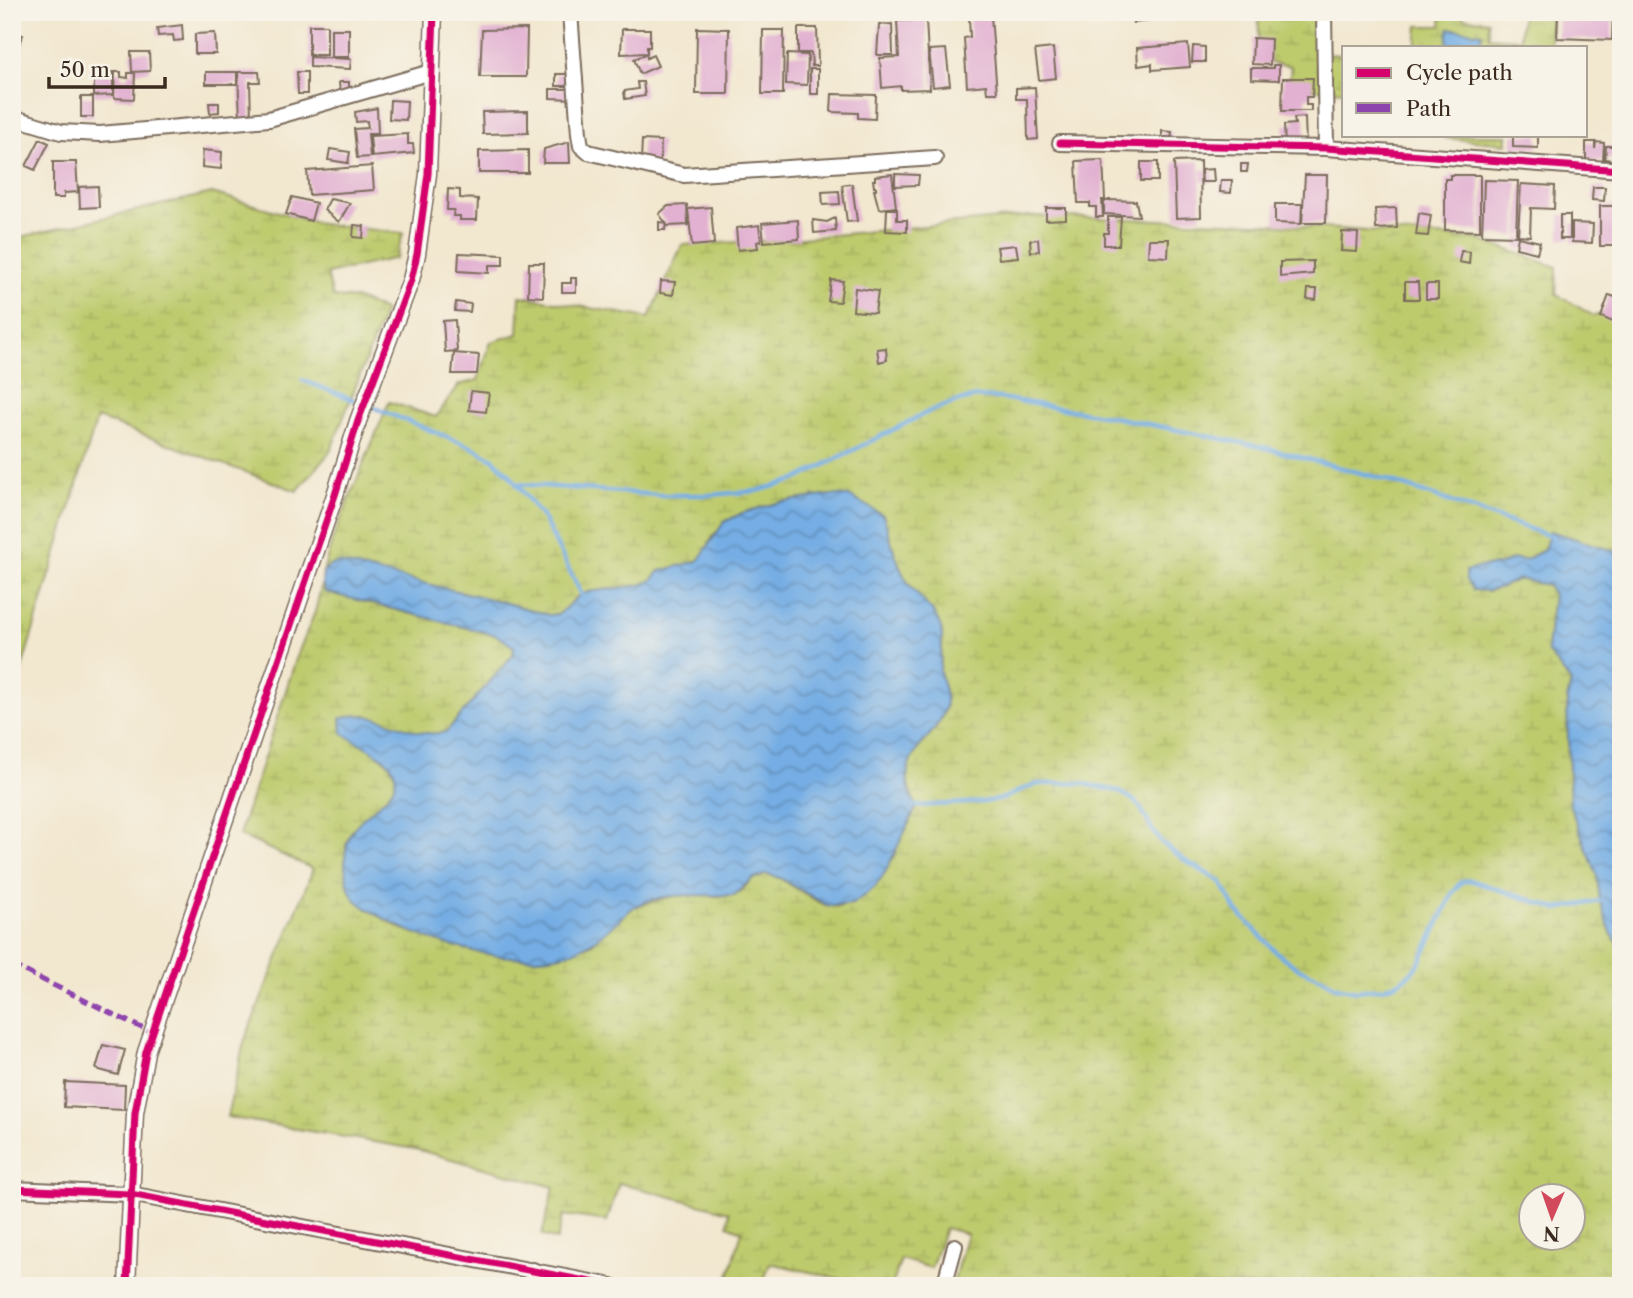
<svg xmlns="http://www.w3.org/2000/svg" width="1633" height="1298" font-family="'Libre Caslon Text',serif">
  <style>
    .wetland { fill: url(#wetland-marsh); stroke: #7c7a46; stroke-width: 2; fill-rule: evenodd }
    .water { fill: url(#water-waves); stroke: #586c81; stroke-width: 2 }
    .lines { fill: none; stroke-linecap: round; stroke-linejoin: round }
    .stream { stroke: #75ade4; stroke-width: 4.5 }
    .building { fill: #e2b1d1 }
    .minor-casing { stroke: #7b6c5c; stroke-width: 18 }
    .tertiary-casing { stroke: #7b6c5c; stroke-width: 19 }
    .minor { stroke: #fff; stroke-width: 14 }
    .tertiary { stroke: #fff; stroke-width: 16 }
    .quiet { stroke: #8e44ad; stroke-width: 5; stroke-dasharray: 10 5; stroke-linecap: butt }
    .cycleway-casing { stroke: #f7f3e8; stroke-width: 11 }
    .cycleway { stroke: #d6006c; stroke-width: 7 }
  </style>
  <defs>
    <pattern id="wetland-marsh" width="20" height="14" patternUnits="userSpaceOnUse" patternTransform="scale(1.75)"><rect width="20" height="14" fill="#becb6d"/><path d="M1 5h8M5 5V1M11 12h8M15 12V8" fill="none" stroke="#a4ae5e"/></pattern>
    <pattern id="water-waves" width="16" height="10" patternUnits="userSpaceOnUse" patternTransform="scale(1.75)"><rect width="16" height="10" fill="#75ade4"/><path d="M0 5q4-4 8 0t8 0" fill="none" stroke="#618db8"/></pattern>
  </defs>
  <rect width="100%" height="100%" fill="#f7f3e8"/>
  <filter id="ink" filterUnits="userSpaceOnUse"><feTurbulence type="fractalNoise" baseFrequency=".0143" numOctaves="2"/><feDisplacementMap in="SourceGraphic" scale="14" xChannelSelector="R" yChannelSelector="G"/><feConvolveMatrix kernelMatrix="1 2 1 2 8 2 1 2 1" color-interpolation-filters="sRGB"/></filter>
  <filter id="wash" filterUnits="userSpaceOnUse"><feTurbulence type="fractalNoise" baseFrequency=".00686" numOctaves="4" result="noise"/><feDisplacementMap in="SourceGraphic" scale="28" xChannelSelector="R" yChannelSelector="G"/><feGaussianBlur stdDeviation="1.57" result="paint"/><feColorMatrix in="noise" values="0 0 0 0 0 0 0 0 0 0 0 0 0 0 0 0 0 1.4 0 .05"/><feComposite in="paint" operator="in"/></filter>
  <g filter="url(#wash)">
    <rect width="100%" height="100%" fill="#f2e7cf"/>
    <!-- wetland -->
    <path class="wetland" d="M1259,12H1318L1317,54L1344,55V91L1289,87L1291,66L1258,61Z
      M1442,12H1462L1464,18L1488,21L1489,37L1520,39L1522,12H1551L1550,47H1479L1481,33L1447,44L1474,47H1416L1418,26H1441Z
      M1445,135H1507V144L1445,138Z
      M212,193L321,224L403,233L396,258L327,274L333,297L358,299L385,311L330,452L297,491L97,418L12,701V239Z
      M1029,216L1255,223L1477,239L1557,267L1556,294L1594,316L1621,310V553L1550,532L1544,550L1525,560L1512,559L1501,565L1484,566L1502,587L1518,579L1548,585L1553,595L1547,651L1571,682L1567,700L1570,806L1597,875L1600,901L1611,933L1621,947V1286H952L967,1234L945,1228L931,1268L901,1259L892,1286L870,1284L869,1286H840L841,1279L770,1263L762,1286H726L742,1231L728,1225L729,1212L619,1183L607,1221L563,1215L557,1240L542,1235L554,1187L415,1149L227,1117L244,1042L313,869L239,835L297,656L315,612L322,583L325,592L496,635L514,647L513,655L446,732L423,735L365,715L380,756L388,762L395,773L396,783L392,792L352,830L346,845L345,866L364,907L400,928L438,941L490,954L519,957L563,954L591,944L634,907L680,894L719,896L740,892L752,879L767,874L779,878L817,901L828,906L839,907L875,887L894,856L899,840L917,807C883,749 949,740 946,697C945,688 941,679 940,671C940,657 945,641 941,628C935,610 913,594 904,576C894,557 890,535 883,515L831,495L781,502L742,513L713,535L708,548L698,561L661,571L652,580L641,585L588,592L577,597L559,614L549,615L499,601L340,564L331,566L323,572L333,538L389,402L436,417L459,385L478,380L491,342L518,334L520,296L649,318L682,245L782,240ZM1532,1196H1574V1238H1532Z"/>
    <!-- water -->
    <path class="water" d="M1449,28L1482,33L1479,47L1447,44Z
      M831,495L849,496L883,515C890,535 894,557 904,576C913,595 935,607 941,628C944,641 940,657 940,671C941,679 945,688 946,697C948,740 883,751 917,806L886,871L875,887L853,904L828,906L780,878L767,874L752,879L734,895C700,897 666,890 634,907C629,910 623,916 618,921C601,936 587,948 565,954C511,968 426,943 380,916C371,911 360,906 354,898C346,886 345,870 345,857C346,848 347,839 352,831C363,811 416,789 387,761C375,750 356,742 342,733L341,718C378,705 408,741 446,732L513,655L514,647L496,635L325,592L322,583L323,572L331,565L340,563L499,601L549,615L559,614L577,597L588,592L641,585L652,580L660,571L698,561L724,522L742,513L781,502Z
      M1550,531L1621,553V947L1611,933L1600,901L1597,875L1570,806L1567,700L1571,682L1547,651L1553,595L1548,585L1518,579L1502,587L1487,591L1473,590L1466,580V571L1484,566L1501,565L1512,559L1525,560L1544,550Z"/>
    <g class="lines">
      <!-- stream -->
      <path class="stream" d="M302,380L354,400
        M370,406L472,447L493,459L509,474L543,518L582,595
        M519,484L658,495H709L757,491L795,480L930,411L959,401L977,397L1000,398L1113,417L1262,447L1387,480L1553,537
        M917,806L983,802L1002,799L1023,789L1038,784L1080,783L1118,791L1132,799L1140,807L1153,831L1163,844L1184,860L1221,882L1236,910L1276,952L1297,968L1322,978L1336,987L1357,991L1383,988L1398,983L1412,972L1421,960L1453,892L1461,882L1470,880L1557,909L1600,901"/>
    </g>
    <g id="blocks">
      <!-- building -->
      <path class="building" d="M1132,12H1149L1150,21L1133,23Z
        M1558,12H1613L1612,40L1557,38Z
        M991,16L997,93H987L986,85L967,87L964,38L970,37L969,17Z
        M926,20L930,89L901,90V86L882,88L880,58L899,57L897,21Z
        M892,24L893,55H877L879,25Z
        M182,25L183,40L174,41L173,35L158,36L157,28Z
        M309,25H327V55H309Z
        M697,28L729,29L728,94H696Z
        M798,28H817L818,66H812L811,53H798Z
        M331,29H349V57H331Z
        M527,29L526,77H480L482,30Z
        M622,29H650V47H647V53L621,54Z
        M763,30H784L783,94H762Z
        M12,31L23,35L15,54L12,53Z
        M215,33L216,54H195V34Z
        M1253,38L1271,39L1270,65L1252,64Z
        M1188,44L1190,67L1152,70V64L1138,66L1137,48Z
        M1193,46L1205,47V62H1192Z
        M1053,48L1056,78L1039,80L1035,50Z
        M946,49L950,85L933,87L929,50Z
        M131,52H149L150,71L132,72Z
        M646,54L647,58L653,55L658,66L640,74L634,59Z
        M787,54L808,55L807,85L786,84Z
        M310,57L351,59L350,69L310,67Z
        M1273,65H1279V80L1251,79V68H1273Z
        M810,69H818V94H810Z
        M113,72V95L94,96V73Z
        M115,72H121V77L128,78V73H135L134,99L114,98Z
        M206,72H237V84H206Z
        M238,72H259L260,82H250L251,119H240Z
        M297,72H307V94H298Z
        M556,74H574V86H556Z
        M1283,78H1313L1312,97H1306V105H1311V111H1282Z
        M339,82H349V92L340,93Z
        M637,82H643L645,96L625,99L624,91L638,89Z
        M1035,87L1038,139L1028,140L1027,99H1016V88Z
        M550,89H574V99L550,98Z
        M832,94L876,95L875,119L858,118V113L831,112Z
        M81,97H93V117H81Z
        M390,100L407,101L406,120L389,119Z
        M209,103H219V112L210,113Z
        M377,108L378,134H368L370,157L357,158L354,129L368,128L367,121L356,122L355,112Z
        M528,111V133L483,134L482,112Z
        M1305,117L1306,145L1285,146L1284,125L1295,124L1294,118Z
        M1162,131L1172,132L1171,142L1162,141Z
        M408,134V144H413L414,153L372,157L370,136Z
        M1513,135H1538V148L1513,147Z
        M40,139L49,143L35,170L26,166Z
        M642,140L661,141L660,162L641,161Z
        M569,142L570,163H543L544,149Z
        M1586,142H1595V149L1596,142L1604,143L1603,161H1586Z
        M1606,146H1614L1613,160L1605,159Z
        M330,149L350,152L348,163L328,160Z
        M203,150L222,152L221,169L202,167Z
        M528,150V173H479V151Z
        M1103,160L1105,200H1102L1103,217H1096V207H1090V203H1078L1076,161Z
        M1200,161L1201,217L1176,218L1174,162Z
        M53,162H76L78,192L64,193V198H53Z
        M1141,162H1158V181H1141Z
        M1241,164H1248L1247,172H1241Z
        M372,166L374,190L309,195L307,171Z
        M1213,169L1214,182H1202L1201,170Z
        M892,174L896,207L879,209L874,190H876V187H874L873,180H875V176Z
        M895,174L919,175L918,185L895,186Z
        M1305,175H1327L1326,223H1302Z
        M1450,175H1480V231L1445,230V179H1450Z
        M1221,180H1232L1231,193L1220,192Z
        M1484,180L1518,181L1516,236L1482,235Z
        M852,184L857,221L847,222L842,185Z
        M1521,184L1555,186L1554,209L1531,208L1530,236L1518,235Z
        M98,186L99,207L80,208L79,187Z
        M1593,187H1605L1604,201L1592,200Z
        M448,189L460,190V198L478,199L477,220H460V216H453L454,210H447Z
        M839,191L840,204L823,205L822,192Z
        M292,197L316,203L311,221L286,214Z
        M330,199L350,203L339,222L324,210Z
        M1109,200L1136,201L1139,216L1104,214V202Z
        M1275,204H1302L1301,224L1275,223Z
        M687,205L688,225L668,226L659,214L668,206Z
        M1600,206H1621V246H1600Z
        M711,207L714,244L692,246L688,209Z
        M1046,208H1066V219L1046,220Z
        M1396,208L1397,228L1376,229L1375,209Z
        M887,209H897V220H907V232L886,231Z
        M1419,213L1431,215L1428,236L1416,235Z
        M1560,215H1570V239H1560Z
        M1108,217H1121L1119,245H1104V233H1108Z
        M835,218L836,231L814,233L813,220L827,222Z
        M798,220L799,239L764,242L762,223Z
        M659,222L666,223L665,230H659Z
        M1572,223L1593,224L1592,243L1572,242Z
        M354,225L364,226L363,238L353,237Z
        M759,225L761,241L757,242L758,248L738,250L736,228Z
        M1342,232L1358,233L1357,252L1341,251Z
        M1518,237L1540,242L1537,253L1516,248Z
        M1038,239L1039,251L1031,252L1030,240Z
        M1149,239H1169L1168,257L1148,256Z
        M1016,245L1018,257L999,259L997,247Z
        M1461,251L1470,252L1469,264L1459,262Z
        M459,253L503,255V265H489V273L458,271Z
        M1313,261V274L1280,277V262Z
        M529,263H544L543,297L528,296Z
        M571,278H576V292H562V283H571Z
        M831,280L843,281L840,302L828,301Z
        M661,281L675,282L673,295L660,293Z
        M1405,282H1418L1419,299H1405Z
        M1426,284H1438V299H1426Z
        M855,288L878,291L875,313L853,311Z
        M1308,289H1317L1316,300L1307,299Z
        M1609,295L1621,299L1613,322L1601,317Z
        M456,302L471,304L470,312L455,311Z
        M455,320L457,351L445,352L443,321Z
        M886,348L887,360L879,362L877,349Z
        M454,353L479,355L477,374H452Z
        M471,391L489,393L486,412L469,410Z
        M103,1045L125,1050L118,1075L96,1069Z
        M65,1082L125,1085L124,1110L64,1107Z"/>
    </g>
  </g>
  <g filter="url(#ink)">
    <use href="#blocks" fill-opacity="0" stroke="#7b6c5c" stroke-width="2"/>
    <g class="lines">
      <!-- minor casing -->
      <g class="minor-casing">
        <path id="minor" d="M570,12L579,134L581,146L588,152L684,175L935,158
          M1324,12L1326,148
          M12,117L61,132L100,134L269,119L431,72
          M1060,143L1326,148L1621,170
          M12,1189L130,1194L612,1286
          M529,1286L533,1270
          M944,1286L955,1246"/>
      </g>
      <!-- tertiary casing -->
      <g class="tertiary-casing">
        <path id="tertiary" d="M127,1286L135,1113L146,1052L335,495L358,421L411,280L417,254L428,174L434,12"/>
      </g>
      <!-- minor -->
      <use href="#minor" class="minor"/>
      <!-- tertiary -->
      <use href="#tertiary" class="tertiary"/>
      <!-- quiet -->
      <path class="quiet" d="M12,965L152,1033"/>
      <!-- cycleway casing -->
      <g class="cycleway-casing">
        <path id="cycleway" d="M1060,143L1326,148L1621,170
          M12,1189L130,1194L612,1286
          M127,1286L135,1113L146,1052L335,495L358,421L411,280L417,254L428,174L434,12"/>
      </g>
      <!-- cycleway -->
      <use href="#cycleway" class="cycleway"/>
    </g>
  </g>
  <!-- margin -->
  <rect width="1633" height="1298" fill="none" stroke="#f7f3e8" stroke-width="42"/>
  <!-- legend -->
  <rect x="1342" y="46" width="245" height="91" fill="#f7f3e8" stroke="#aca397" stroke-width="2"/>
  <rect x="1356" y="68" width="35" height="10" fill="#d6006c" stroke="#aca397" stroke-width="2"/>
  <text x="1406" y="80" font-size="21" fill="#3b2a1e">Cycle path</text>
  <rect x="1356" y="103" width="35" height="10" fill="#8e44ad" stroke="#aca397" stroke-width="2"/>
  <text x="1406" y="116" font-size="21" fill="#3b2a1e">Path</text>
  <!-- north arrow -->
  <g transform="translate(1552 1217) rotate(182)"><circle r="33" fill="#f7f3e8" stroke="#aca397" stroke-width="2"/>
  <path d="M0-5L12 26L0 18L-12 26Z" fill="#d1495b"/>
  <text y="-10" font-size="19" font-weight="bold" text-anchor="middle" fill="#3b2a1e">N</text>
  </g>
  <!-- scale -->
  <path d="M49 77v10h116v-10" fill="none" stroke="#3b2a1e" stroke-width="3.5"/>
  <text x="60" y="77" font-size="21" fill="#3b2a1e" stroke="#f7f3e8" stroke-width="5" paint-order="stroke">50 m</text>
</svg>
